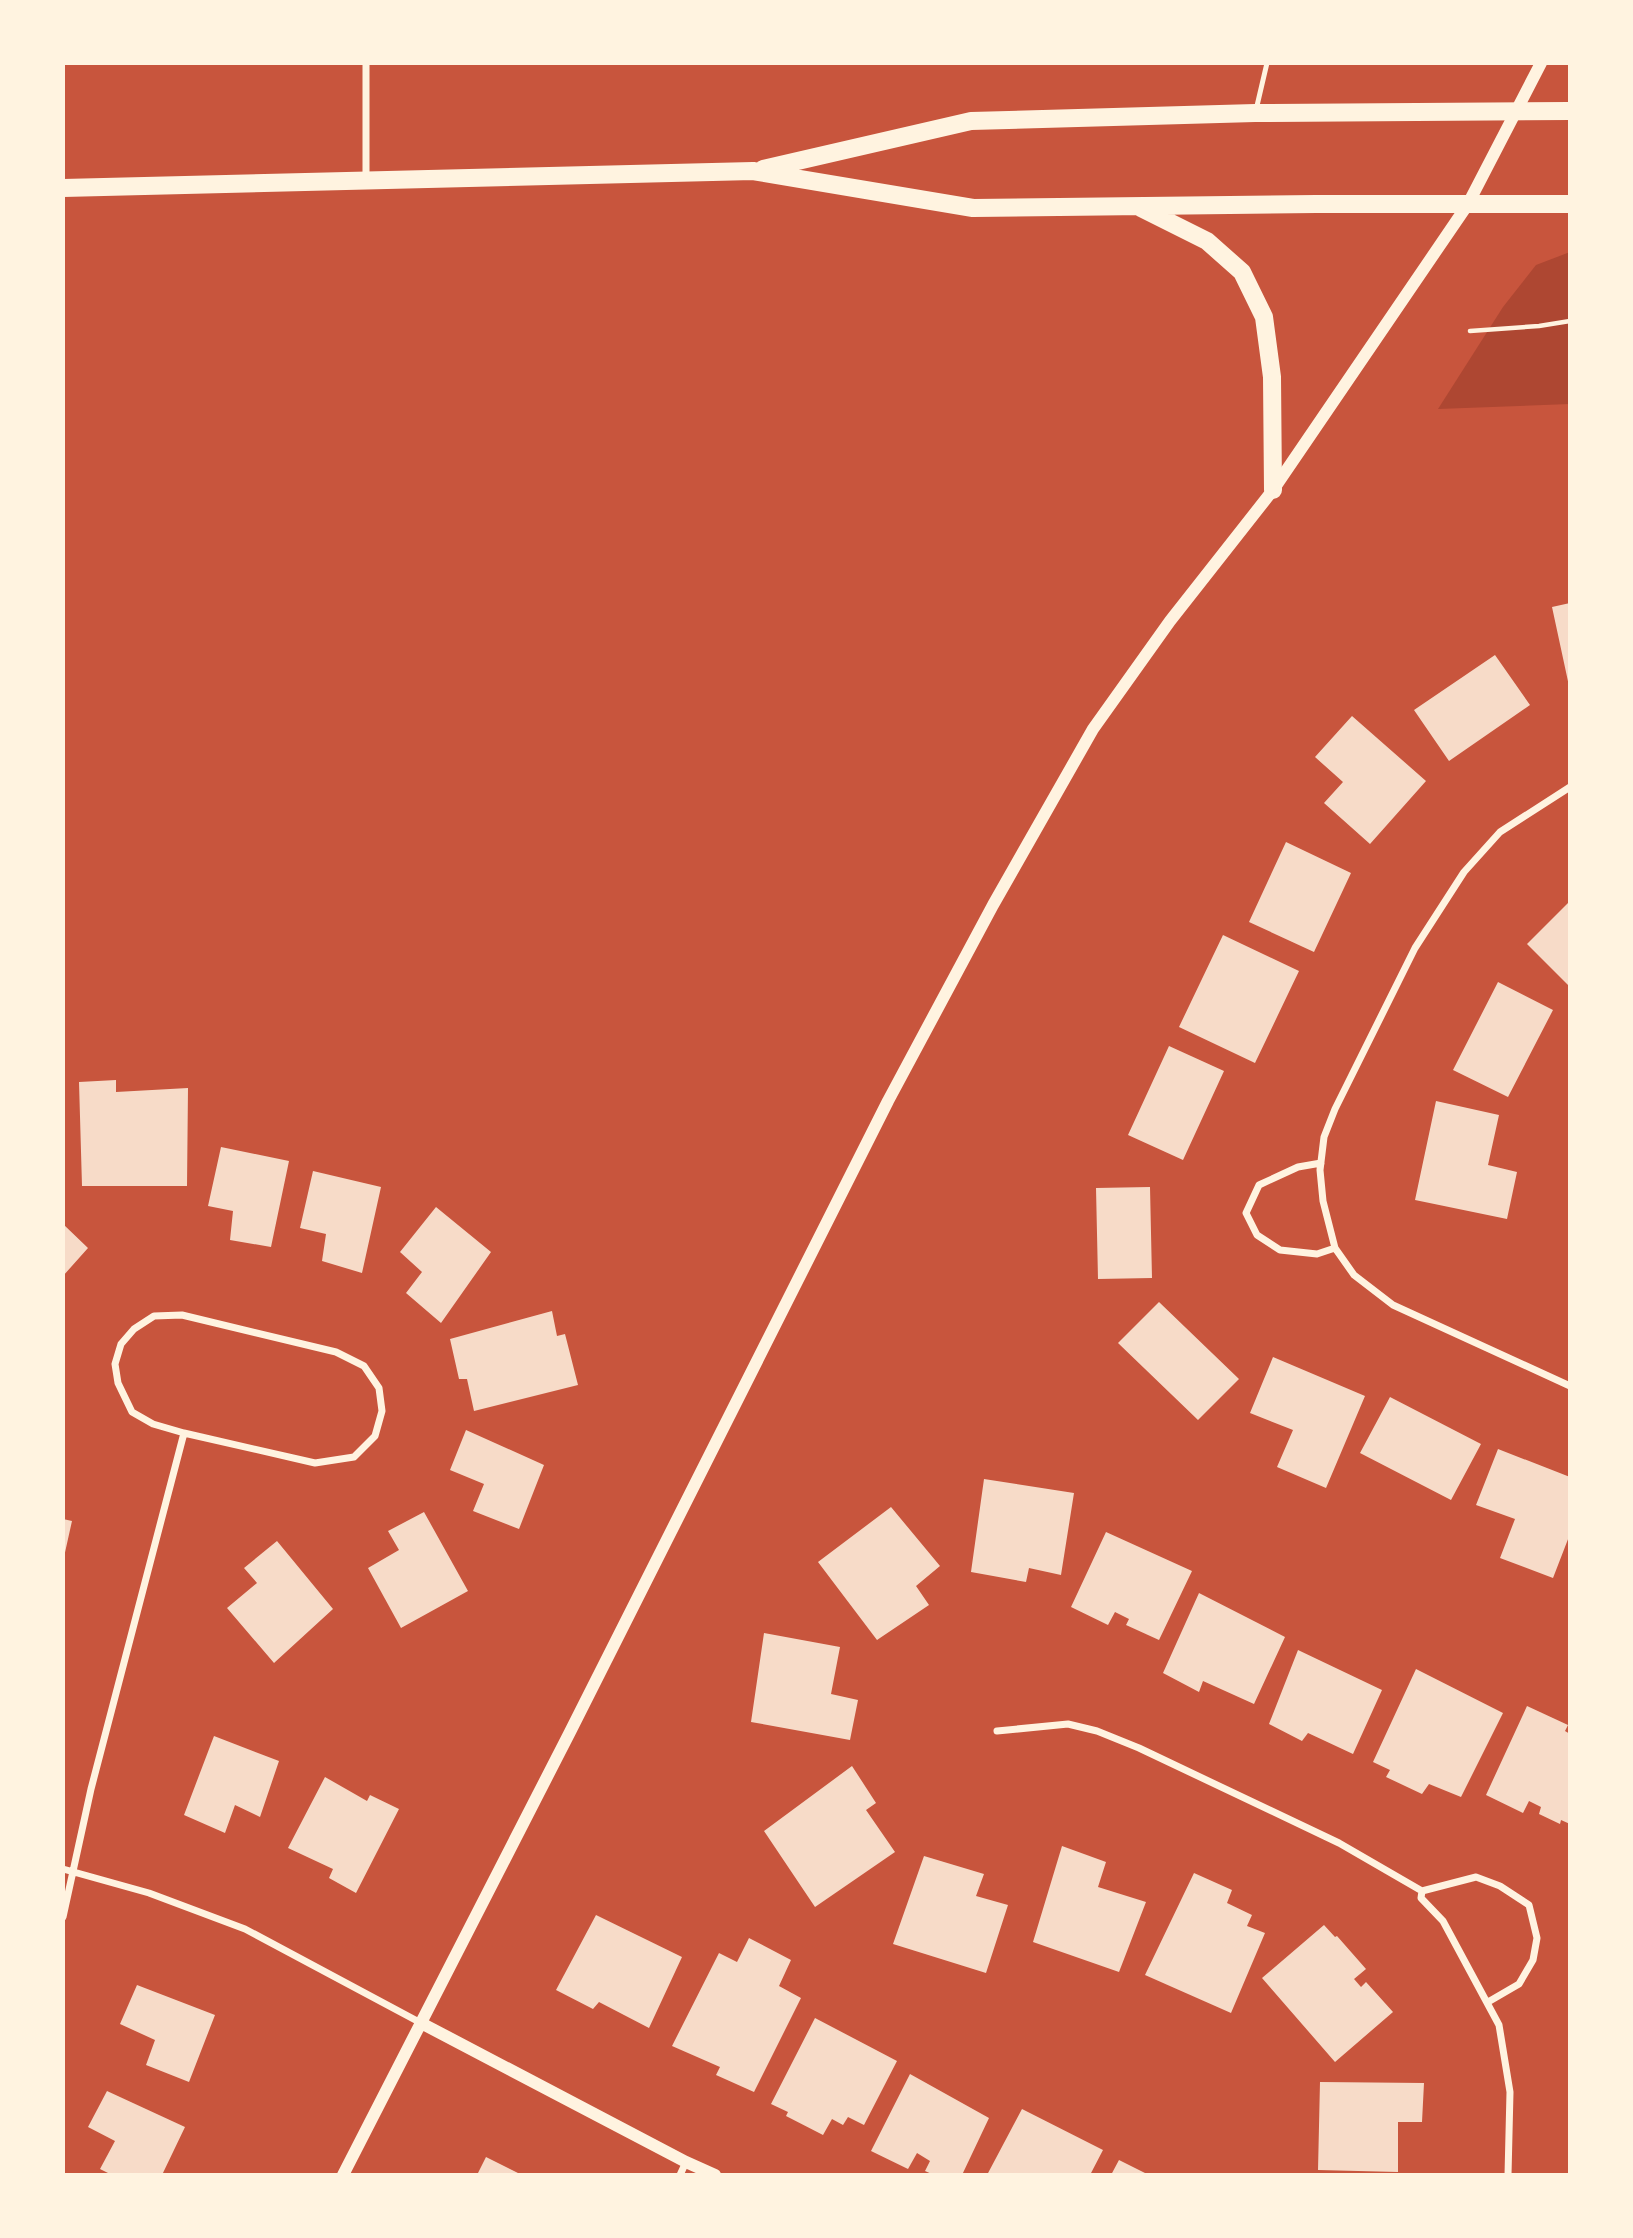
<svg xmlns="http://www.w3.org/2000/svg" width="1633" height="2238" font-family="Figtree,sans-serif">
  <style>
    .green { fill: #ae4732 }
    .building { fill: #f7dbc8 }
    .lines { fill: none; stroke-linecap: round; stroke-linejoin: round }
    .path { stroke: #fff3e0; stroke-width: 4.5 }
    .service { stroke: #fff3e0; stroke-width: 5 }
    .minor { stroke: #fff3e0; stroke-width: 7 }
    .tertiary { stroke: #fff3e0; stroke-width: 12 }
    .primary { stroke: #fff3e0; stroke-width: 18 }
  </style>
  <rect width="100%" height="100%" fill="#c8553d"/>
  <!-- green -->
  <path class="green" d="M1570,252V404L1438,409L1503,307L1536,265Z"/>
  <!-- building -->
  <path class="building" d="M1570,603V686H1569L1552,607Z
    M1495,655L1530,705L1449,761L1414,710Z
    M1352,716L1426,781L1370,844L1324,803L1343,782L1315,757Z
    M1286,842L1351,873L1314,952L1249,922Z
    M1570,901V982L1568,985L1527,944Z
    M1223,935L1299,971L1255,1063L1179,1027Z
    M1498,982L1553,1010L1508,1097L1453,1070Z
    M1169,1046L1224,1071L1183,1160L1128,1135Z
    M116,1080V1092L188,1088L187,1186H82L79,1082Z
    M1436,1101L1499,1115L1488,1165L1517,1172L1507,1219L1415,1200Z
    M221,1147L289,1161L271,1247L230,1240L233,1211L208,1206Z
    M313,1171L381,1187L362,1273L322,1261L326,1234L300,1228Z
    M1150,1187L1152,1278L1098,1279L1096,1188Z
    M436,1207L491,1252L441,1323L406,1293L422,1272L400,1252Z
    M63,1224L88,1248L63,1276Z
    M1159,1302L1239,1379L1198,1420L1118,1343Z
    M552,1311L557,1336L565,1334L578,1385L474,1411L467,1379H459L450,1339Z
    M1273,1357L1365,1396L1326,1488L1277,1467L1293,1430L1250,1413Z
    M1390,1397L1481,1444L1451,1500L1360,1453Z
    M466,1430L544,1465L519,1529L473,1511L484,1484L450,1470Z
    M1498,1449L1570,1477V1534L1553,1578L1500,1558L1515,1519L1476,1505Z
    M984,1479L1074,1493L1061,1575L1029,1568L1026,1582L971,1572Z
    M891,1507L940,1566L916,1586L929,1605L877,1640L818,1562Z
    M424,1512L468,1591L401,1628L368,1568L399,1550L388,1531Z
    M63,1519L72,1521L64,1557L63,1556Z
    M1106,1532L1192,1571L1159,1640L1126,1625L1129,1619L1115,1612L1108,1625L1071,1607Z
    M277,1541L333,1609L274,1663L227,1608L257,1583L244,1568Z
    M1199,1593L1285,1637L1254,1704L1203,1681L1199,1692L1163,1673Z
    M764,1633L840,1647L831,1694L858,1700L850,1740L751,1722Z
    M1298,1650L1382,1690L1353,1754L1308,1733L1302,1741L1269,1724Z
    M1416,1669L1503,1713L1461,1797L1429,1784L1422,1794L1386,1777L1390,1770L1373,1762Z
    M1527,1706L1568,1725L1565,1731L1570,1734V1824L1561,1820L1560,1824L1539,1814L1541,1807L1529,1801L1523,1813L1486,1795Z
    M214,1736L279,1761L260,1817L235,1805L225,1833L184,1815Z
    M852,1766L876,1803L866,1810L895,1852L815,1907L764,1831Z
    M325,1777L367,1801L370,1795L399,1809L356,1893L329,1878L333,1869L288,1848Z
    M1062,1846L1106,1862L1098,1887L1146,1902L1119,1972L1033,1942Z
    M924,1856L984,1874L976,1896L1008,1905L986,1973L893,1944Z
    M1194,1873L1232,1890L1227,1903L1252,1915L1247,1926L1265,1933L1231,2013L1145,1975Z
    M596,1915L682,1957L649,2028L599,2002L593,2009L556,1990Z
    M1324,1925L1335,1937L1337,1936L1366,1969L1354,1979L1361,1987L1366,1982L1393,2012L1335,2062L1262,1978Z
    M749,1938L791,1960L779,1986L801,1998L754,2092L716,2075L720,2067L672,2046L719,1953L737,1962Z
    M137,1985L215,2015L189,2082L146,2065L155,2040L120,2024Z
    M815,2018L897,2061L864,2125L848,2117L843,2125L832,2119L823,2135L786,2116L788,2112L771,2104Z
    M910,2074L989,2118L962,2175H934L925,2171L930,2161L917,2153L908,2169L871,2151Z
    M1320,2082L1424,2083L1422,2122H1398V2172L1318,2170Z
    M107,2091L185,2127L162,2175H112L100,2169L115,2141L88,2127Z
    M1022,2109L1103,2150L1090,2175H987Z
    M486,2157L522,2175H477Z
    M1119,2160L1149,2175H1111Z"/>
  <g class="lines">
    <!-- path -->
    <path class="path" d="M1470,331L1539,326L1570,321"/>
    <!-- service -->
    <path class="service" d="M1256,110L1267,63"/>
    <!-- minor -->
    <path class="minor" d="M366,181V63
      M1570,787L1500,832L1464,872L1415,948L1335,1109L1324,1137L1320,1170L1323,1201L1335,1248L1354,1275L1393,1305L1570,1386
      M1321,1163L1298,1167L1259,1185L1246,1213L1257,1235L1280,1250L1317,1254L1335,1248
      M997,1731L1068,1724L1097,1731L1139,1748L1339,1843L1422,1891L1421,1898L1443,1921L1499,2025L1510,2092L1508,2175
      M63,1869L149,1893L245,1929L421,2023
      M1422,1891L1476,1877L1500,1886L1529,1905L1537,1938L1533,1960L1519,1984L1488,2002
      M63,1917L91,1789L184,1433L315,1463L354,1457L375,1436L382,1411L379,1388L364,1366L336,1352L182,1315L154,1316L134,1329L121,1344L115,1364L118,1383L132,1412L153,1424L184,1433
      M680,2175L686,2162"/>
    <!-- tertiary -->
    <path class="tertiary" d="M421,2023L686,2162L715,2175
      M343,2175L570,1732L888,1101L993,905L1093,729L1170,621L1273,490L1468,204L1541,63"/>
    <!-- primary -->
    <path class="primary" d="M763,169L971,121L1255,113L1570,111
      M63,188L753,171L973,208L1316,204H1570
      M1141,208L1207,241L1242,272L1264,317L1272,377L1273,490"/>
  </g>
  <!-- border -->
  <rect width="1633" height="2238" fill="none" stroke="#fff3e0" stroke-width="130"/>
</svg>
